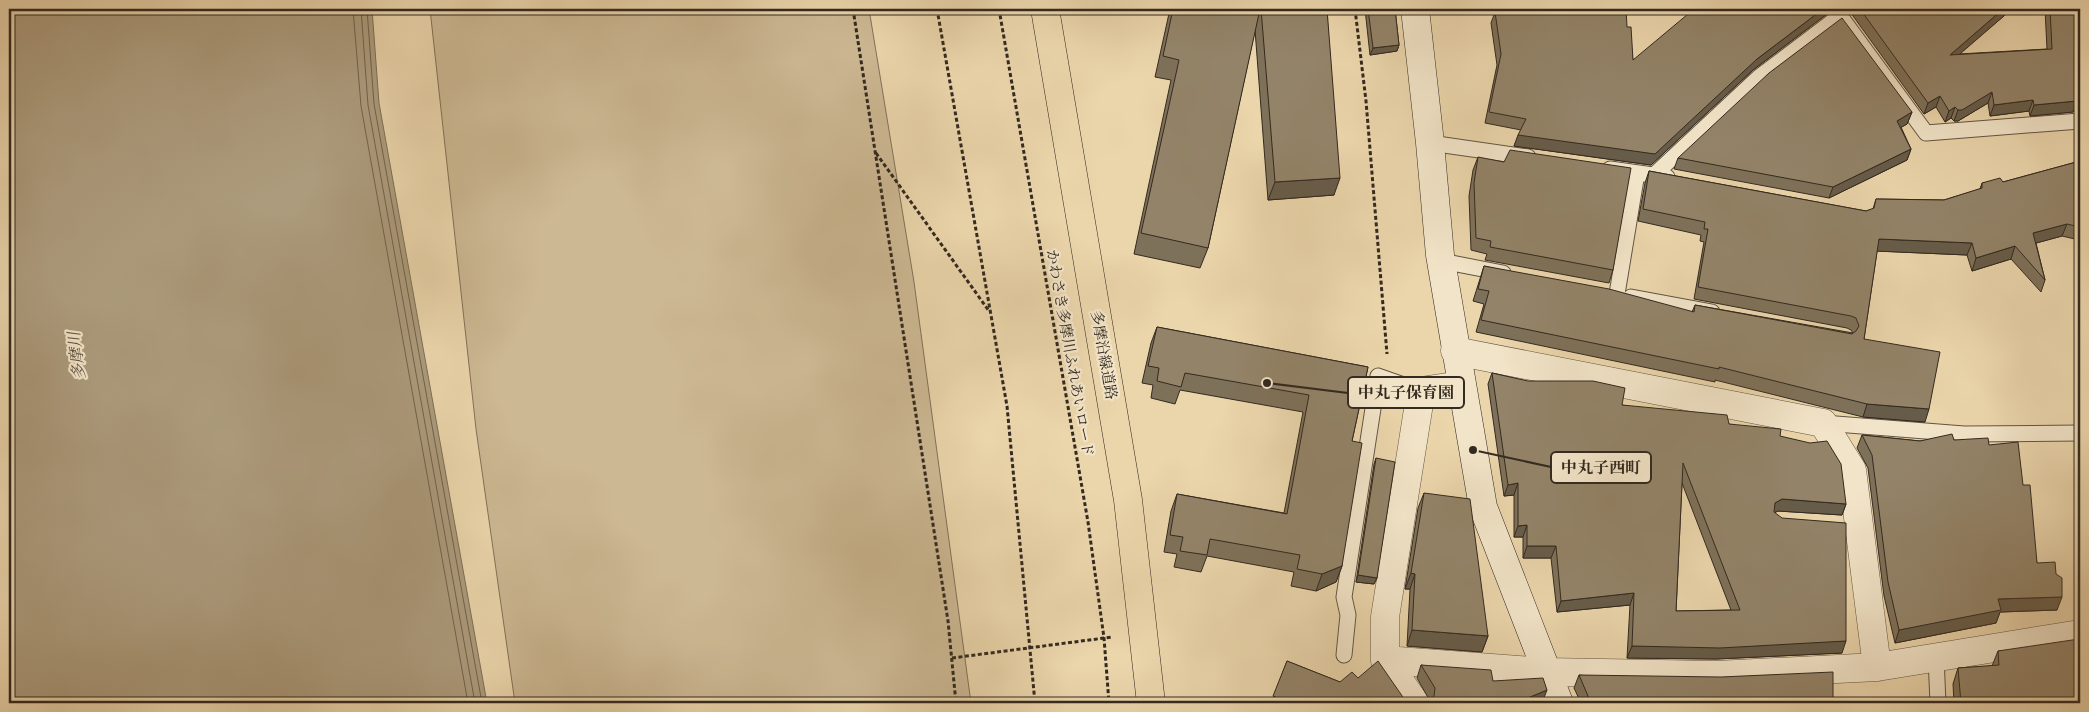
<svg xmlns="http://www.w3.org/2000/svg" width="2089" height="712" font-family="'IM FELL Great Primer','Noto Serif JP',serif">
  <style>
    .green { fill: #ccb893; stroke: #80715a }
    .water { fill: #ac9b7c; stroke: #7c6e57 }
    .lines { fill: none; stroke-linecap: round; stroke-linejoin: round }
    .shore { stroke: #70624e; stroke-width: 1 }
    .lane-casing { stroke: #615543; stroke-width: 17 }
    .street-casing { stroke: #615543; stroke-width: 29 }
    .secondary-casing { stroke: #332a20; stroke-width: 29 }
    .primary-casing { stroke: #332a20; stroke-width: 29 }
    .path { stroke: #332a20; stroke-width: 3; stroke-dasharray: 4 2.5; stroke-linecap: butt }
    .lane { stroke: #f2e4c8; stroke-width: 15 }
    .street { stroke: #f2e4c8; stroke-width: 28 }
    .secondary { stroke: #f2e4c8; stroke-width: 28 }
    .primary { stroke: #ebd5ab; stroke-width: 28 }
    .wall { fill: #7e7159; stroke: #332a20; fill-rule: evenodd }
    .shaded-wall { fill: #675c49; stroke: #332a20 }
    .building { fill: #938368; stroke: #332a20; fill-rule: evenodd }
    .labels { text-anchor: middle; stroke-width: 4.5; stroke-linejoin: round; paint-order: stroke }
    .street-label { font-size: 15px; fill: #332a20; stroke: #f2e4c8 }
    .water-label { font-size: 16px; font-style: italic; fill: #574c3c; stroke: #f2e4c8 }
    .leader { fill: none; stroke: #332a20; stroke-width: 2 }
    .callout-dot { fill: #332a20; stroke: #f2e4c8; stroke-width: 2 }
    .callout { fill: #f2e4c8; stroke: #332a20; stroke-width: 2 }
    .callout-label { font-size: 16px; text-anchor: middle; font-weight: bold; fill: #332a20 }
  </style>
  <rect width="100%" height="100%" fill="#ebd5ab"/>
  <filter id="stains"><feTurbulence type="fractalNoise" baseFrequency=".004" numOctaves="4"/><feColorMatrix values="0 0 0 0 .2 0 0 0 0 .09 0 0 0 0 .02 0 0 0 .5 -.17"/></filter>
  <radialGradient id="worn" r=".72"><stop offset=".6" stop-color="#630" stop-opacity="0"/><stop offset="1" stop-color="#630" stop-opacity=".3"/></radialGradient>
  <!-- green -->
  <path class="green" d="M430,9H869L914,282L971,703H515L476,429Z"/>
  <!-- water -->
  <path class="water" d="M9,9H372L379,103L487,703H9Z"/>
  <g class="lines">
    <!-- shore -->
    <path class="shore" d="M353,9L361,106L468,703
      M361,9L368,105L475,703
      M367,9L374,104L482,703"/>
    <!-- lane casing -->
    <g class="lane-casing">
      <path id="lane" d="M1835,9L1926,133L2080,121
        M1430,143L1528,157
        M1610,169L1667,177
        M1654,175L1759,77L1841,15
        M1441,261L1503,273
        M1617,294L1637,173
        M1631,297L1712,312
        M1823,423L1964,434L2080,433
        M1344,655L1348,615L1344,597L1378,376L1421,391
        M1936,657L1938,703"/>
    </g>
    <!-- street casing -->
    <g class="street-casing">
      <path id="street" d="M1455,351L1823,423L1852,470L1877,667
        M1385,660L1546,672L1716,675L1877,667L2080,634
        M1415,703L1385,660V617L1421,391L1461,385"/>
    </g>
    <!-- secondary casing -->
    <g class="secondary-casing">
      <path id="secondary" d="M1415,9L1430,143L1440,255L1483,507L1559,703"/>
    </g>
    <!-- primary casing -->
    <g class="primary-casing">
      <path id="primary" d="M1045,9L1128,500L1151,703"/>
    </g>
    <!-- path -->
    <path class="path" d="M853,9L948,621L956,703
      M937,9L1007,406L1035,703
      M999,9L1088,522L1104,638L1109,703
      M1355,9L1366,101L1387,354
      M876,153L989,311
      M952,658L1112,637"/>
    <!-- lane -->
    <use href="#lane" class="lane"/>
    <!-- street -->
    <use href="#street" class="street"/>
    <!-- secondary -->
    <use href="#secondary" class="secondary"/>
    <!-- primary -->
    <use href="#primary" class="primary"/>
  </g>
  <!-- wall -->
  <path class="wall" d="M1170,9H1327L1334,195L1268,200L1255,30L1208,248L1200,268L1134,254L1171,80L1155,77Z
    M1365,9H1395L1399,45L1397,51L1370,55Z
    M1848,9H2012L1959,54L2047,49L2045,9H2079L2080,40L2078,46L2080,92L2073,112L2030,116L2029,111L1990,116L1988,103L1958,121H1954L1951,118L1945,122L1936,107L1924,114Z
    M1495,12H1567L1627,27L1633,60L1827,14L1753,70L1651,165L1514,146L1521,130L1485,123L1497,65L1491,23Z
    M1912,112L1907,124L1901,127L1911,149L1907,160L1829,198L1674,169L1678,158Z
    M1478,157L1613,270L1609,283L1485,260L1487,254L1471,250L1469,196L1473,170Z
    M2080,161V236L2079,240L2062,236L2036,243L2045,280L2041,292L2011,259L1972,271L1967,255L1877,251L1864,339L1925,422L1863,417L1715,380V382L1476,332L1484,304L1473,301L1484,266L1692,312L1695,305L1853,333L1851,330L1847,328L1694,299L1704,242L1700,241L1701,235L1638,221L1645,183L1649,171L1866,211L1873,209L1876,199L1944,200L1980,189L1982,183L2003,182Z
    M1157,327L1368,367L1352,441L1342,566L1336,582L1316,591L1291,586L1294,572L1207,556L1201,572L1174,567L1177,554L1164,552L1171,511L1177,494L1284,513L1303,412L1180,390L1175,404L1151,398L1153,385L1142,383L1151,343Z
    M1492,373L1622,405L1729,424L1780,436L1846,504L1842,515L1778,511L1774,513L1842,653L1716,659L1627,658L1630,605L1557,612L1551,558H1523V537H1514V495L1504,496L1488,384ZM1682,483L1731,610L1676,611Z
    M1862,435L1920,441L1954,440L1989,445L2023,485L2037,563L2057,610L2000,612L1996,623L1895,643L1884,596L1868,468L1857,448Z
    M1376,458L1377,578L1374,584L1356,582L1374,464Z
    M1424,493L1488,636L1482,652L1407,646L1410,589H1405L1418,508Z
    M1998,651H2080V679L2079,684L2080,703H1954L1953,684L1958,668L1992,666Z
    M1287,661L1340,682L1358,678L1407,703H1271Z
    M1421,665L1493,681L1542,703H1429L1430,701L1417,678Z
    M1579,675L1833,703H1581L1574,688Z"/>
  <!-- shaded-wall -->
  <path class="shaded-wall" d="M1823,9H1829L1827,14L1753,70L1651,165L1514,146L1518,135L1757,59Z
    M2003,9H2012L1946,66L1950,55Z
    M2077,38H2080V40L2077,49Z
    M1399,45L1397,51L1370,55L1373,48Z
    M2077,90H2080L2077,101Z
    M1992,92L1988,103L1958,121H1954L1958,110Z
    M1940,96L1936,107L1924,114L1928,103Z
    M2033,100L2029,111L1990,116L1994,105Z
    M2077,101L2073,112L2030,116L2034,105Z
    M1955,107L1951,118L1945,122L1949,111Z
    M1912,112L1907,124L1893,132L1897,121Z
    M1911,149L1907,160L1829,198L1833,187Z
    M1340,178L1334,195L1268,200L1275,182Z
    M2067,224L2062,236L2029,245L2033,233Z
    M1879,239L1972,243L1967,255L1875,251Z
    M2015,246L2011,259L1972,271L1976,258Z
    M1867,404L1929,409L1925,422L1863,417Z
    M1518,483L1514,495L1504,496L1508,485Z
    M1782,499L1846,504L1842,515L1778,511L1771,514L1775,503Z
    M1527,525L1523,537H1514L1518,526Z
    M1527,546H1556L1551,558H1523Z
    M1342,566L1336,582L1316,591L1322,574Z
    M1411,573L1415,574L1410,589H1405Z
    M1358,575L1377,578L1374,584L1356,582Z
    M1634,593L1630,605L1557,612L1561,601Z
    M2062,597L2057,610L2000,612L1996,623L1895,643L1899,630L1998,599Z
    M1412,630L1488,636L1482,652L1407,646Z
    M1846,641L1842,653L1716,659L1627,658L1632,646Z
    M2080,671V679L2078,686V672Z
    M1547,690L1542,703H1522L1523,700Z"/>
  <!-- building -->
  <path class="building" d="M1173,9H1260L1208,248L1141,233L1179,60L1163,56Z
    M1261,9H1327L1340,178L1275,182Z
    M1368,9H1395L1399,45L1373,48Z
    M1526,9H1567V12L1626,9L1627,27H1631L1633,60L1694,9H1823L1757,59L1655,154L1518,135L1526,119L1489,112L1501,54L1495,12Z
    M1860,9H2003L1950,55L2052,49L2050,9H2079L2080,38H2077L2080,78V90H2077V101L2034,105L2033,100L1994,105L1992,92L1962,110H1958L1955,107L1949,111L1940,96L1928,103Z
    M1842,18L1912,112L1897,121L1911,149L1833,187L1678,158L1769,73Z
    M1510,150L1631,168L1613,270L1490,247L1491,241L1476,238L1474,183L1478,157L1504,162Z
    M2080,161V227L2067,224L2033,233L2045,280L2015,246L1976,258L1972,243L1879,239L1864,339L1940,352L1929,409L1867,404L1719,367V369L1481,320L1489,291L1478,289L1484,266L1609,289L1694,312L1695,305L1852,334L1856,331L1859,326L1856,318L1851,316L1698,287L1708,229H1704L1705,222L1643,209L1649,171L1866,211L1874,208L1876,199L1944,200L1982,188V183L2000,178L2003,182Z
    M1157,327L1368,367L1352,441L1362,443L1342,566L1322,574L1297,569L1300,555L1210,539L1207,555L1180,551L1183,537L1170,535L1177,494L1287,514L1309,395L1185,373L1181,387L1157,381L1159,368L1148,366Z
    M1492,373L1528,381H1593L1625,388L1622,405L1727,415L1729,424L1781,429L1780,436L1810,443L1827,441L1841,464L1846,504L1782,499L1775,503L1774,512L1782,518L1846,523V641L1720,648L1632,646L1634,593L1561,601L1556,546H1527V525L1518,526V483L1508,485ZM1683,463L1740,610L1676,611Z
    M1952,434L1954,440L1988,438L1989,445L2018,442L2023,485H2030L2037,563L2055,562L2056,574L2062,578V597L1998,599L2001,610L1899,630L1888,582L1872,455L1862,435L1920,441Z
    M1376,458L1395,462L1377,578L1358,575Z
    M1424,493L1470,499L1488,636L1412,630L1415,574L1411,573Z
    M2079,639L2080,651V671L2078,672L2080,703H1961L1958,668L1999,665L1998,651Z
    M1287,661L1340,682L1352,672L1358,678L1378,661L1407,703H1290L1273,696Z
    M1421,665L1491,670L1493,681L1543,678L1547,690L1523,700L1524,703H1437L1429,702L1434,696L1435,688Z
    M1833,672V703H1591L1579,675L1721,677Z"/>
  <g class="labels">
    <!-- street labels -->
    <g class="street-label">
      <text transform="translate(1070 353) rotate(80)" y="5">かわさき多摩川ふれあいロード</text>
      <text transform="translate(1104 355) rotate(80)" y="5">多摩沿線道路</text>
    </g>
    <!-- water labels -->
    <g class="water-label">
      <text transform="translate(76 356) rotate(-97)" y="6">多摩川</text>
    </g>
  </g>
  <!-- callouts -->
  <path class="leader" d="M1267 383L1348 393M1473 450L1551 467"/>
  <g class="callout-dot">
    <circle cx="1267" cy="383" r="5"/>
    <circle cx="1473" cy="450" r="5"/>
  </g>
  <g class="callout">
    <rect x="1348" y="377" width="116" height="31" rx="5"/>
    <rect x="1551" y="452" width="100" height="31" rx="5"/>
  </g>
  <g class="callout-label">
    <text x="1406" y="398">中丸子保育園</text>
    <text x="1601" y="473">中丸子西町</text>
  </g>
  <!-- margin -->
  <rect width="2089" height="712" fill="none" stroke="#ebd5ab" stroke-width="30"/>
  <rect x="10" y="10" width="2069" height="692" fill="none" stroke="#332a20" stroke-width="2.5"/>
  <rect x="15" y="15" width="2059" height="682" fill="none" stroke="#332a20"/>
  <rect width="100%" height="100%" filter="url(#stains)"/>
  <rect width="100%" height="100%" fill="url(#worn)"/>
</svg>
